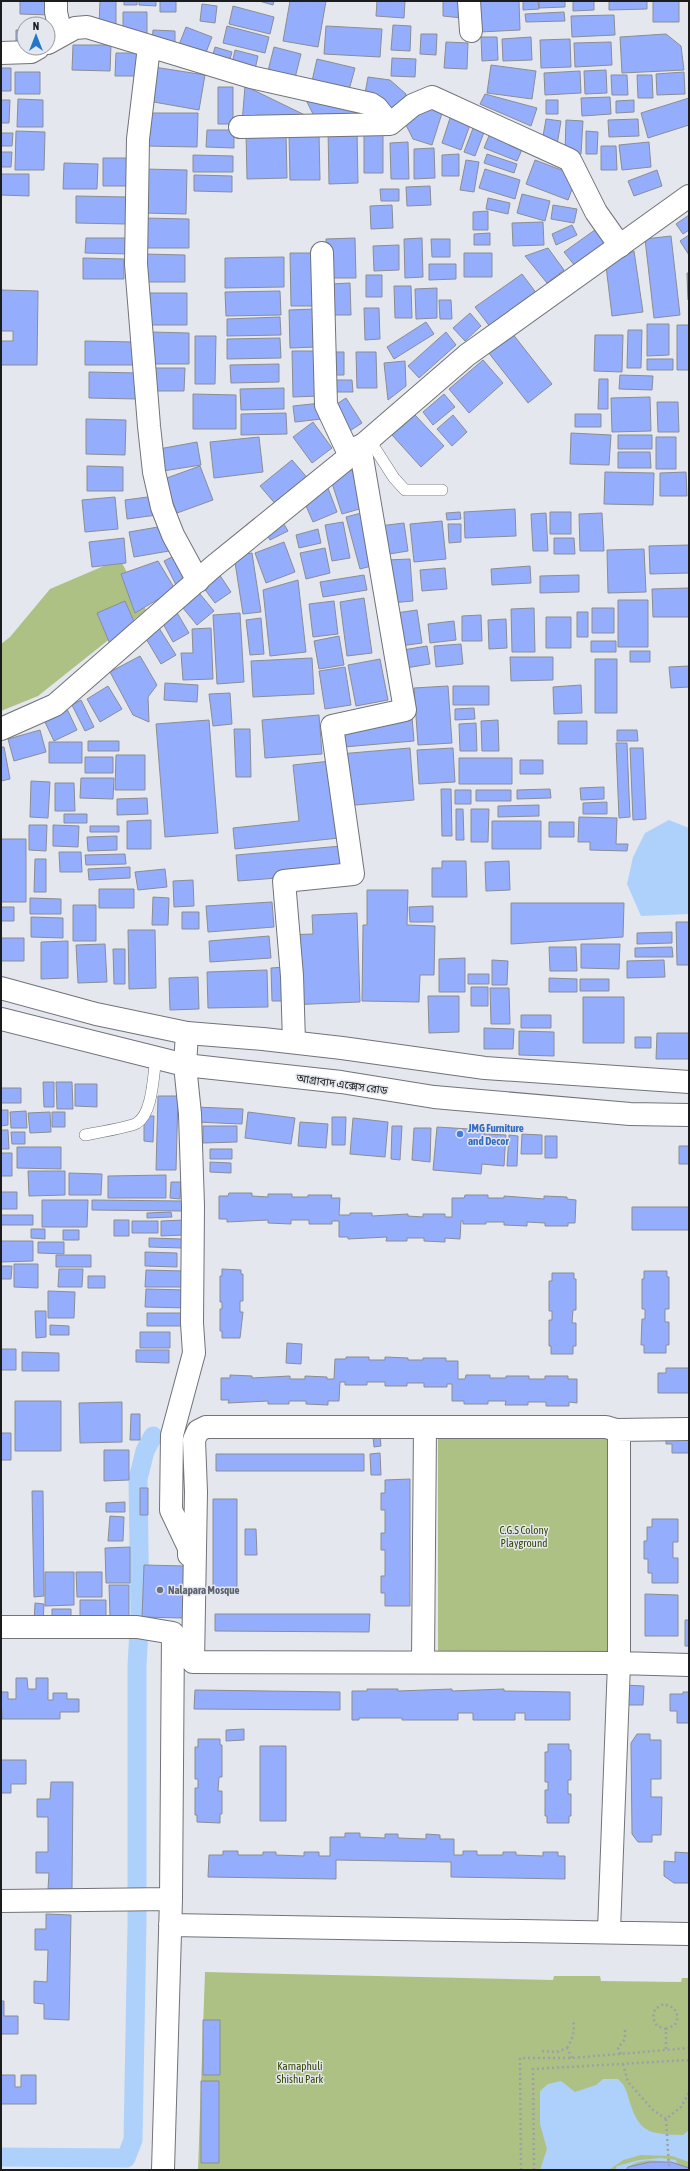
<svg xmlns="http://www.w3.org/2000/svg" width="690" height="2171" font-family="'Asap Condensed','Noto Sans Bengali',sans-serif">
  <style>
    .green { fill: #adc185 }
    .water { fill: #aed1fc }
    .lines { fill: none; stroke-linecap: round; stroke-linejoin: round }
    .canal { stroke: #aed1fc; stroke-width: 19 }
    .building { fill: #95adfd; stroke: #8b8d94 }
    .lane-casing { stroke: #717379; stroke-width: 12 }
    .street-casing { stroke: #717379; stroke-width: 24 }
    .secondary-casing { stroke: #717379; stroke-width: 24 }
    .path { stroke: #9da0a5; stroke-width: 2.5; stroke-dasharray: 2 3; stroke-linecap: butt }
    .lane { stroke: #fff; stroke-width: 11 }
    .street { stroke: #fff; stroke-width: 22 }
    .secondary { stroke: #fff; stroke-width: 22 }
    .shop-dot { fill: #3f7fe0; stroke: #e4e7ee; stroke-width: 1.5 }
    .worship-dot { fill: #6b7280; stroke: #e4e7ee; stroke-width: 1.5 }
    .labels { text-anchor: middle; stroke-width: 3; stroke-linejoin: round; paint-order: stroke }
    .street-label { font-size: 11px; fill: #1b1c1e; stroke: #e4e7ee }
    .shop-label { font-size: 11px; font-weight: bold; fill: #366cbe; stroke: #e4e7ee; text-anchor: start }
    .park-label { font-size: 11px; fill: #354501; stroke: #e4e7ee }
    .worship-label { font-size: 11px; font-weight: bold; fill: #5b616d; stroke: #e4e7ee; text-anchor: start }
  </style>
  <rect width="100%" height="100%" fill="#e4e7ee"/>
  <!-- green -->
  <path class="green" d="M120,559L146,610L38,696L1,711V644L10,637L50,589Z
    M611,1420V1652L438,1653V1421Z
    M205,1972L553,1980L554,1976H600L601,1981L681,1982L682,1978H689V2170H198Z"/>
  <!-- water -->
  <path class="water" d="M669,820L689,828V914L641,916L627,884L633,857L645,833Z
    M603,2079H618C626,2086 627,2093 630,2103C640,2135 653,2134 683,2135L689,2130V2162L672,2156L641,2155L623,2160L609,2170H540L547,2149L540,2124V2091L548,2084L561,2081L575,2092L596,2085Z
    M661,2158L676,2160L677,2164C661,2161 638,2156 626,2170H615L617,2166L639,2160Z"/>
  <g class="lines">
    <!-- canal -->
    <path class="canal" d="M1,2157L126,2158L133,2140L137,1923V1665L140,1613L138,1479L145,1451L153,1436"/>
  </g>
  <!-- building -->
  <path class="building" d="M20,1H52L51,15L20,14Z
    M100,1H116V26H99Z
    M124,1H137V5H124Z
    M139,1H156V6L139,5Z
    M160,1H176V12H160Z
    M259,1H274L273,5Z
    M290,1H326L318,47L283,41Z
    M377,1H405L404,18L376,16Z
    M443,1H463L462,18L443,16Z
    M479,1H519L520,30L480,32Z
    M523,1H538L539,9L523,10Z
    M539,1H565V7L539,8Z
    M573,1H594V10L573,11Z
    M609,1H647V9L609,10Z
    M653,1H679V22H653Z
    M202,4L217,6L215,23L200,21Z
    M233,6L274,17L270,34L229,24Z
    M123,12H147V37L123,36Z
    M564,12L565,21L526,22L525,14Z
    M614,15L615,35L572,37L571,16Z
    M393,25L411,26L410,51L391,50Z
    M227,26L269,37L265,53L223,43Z
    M326,26L382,29L380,57L324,54Z
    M186,27L212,37L203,60L177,50Z
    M16,30H24V45H16Z
    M153,30L175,31V46L152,45Z
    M421,34H437L436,55L420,54Z
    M666,34L681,46L684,70L622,73L620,37Z
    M481,37H497L498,60L482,61Z
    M531,37L532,60L503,61L502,39Z
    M570,39L571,67L541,68L540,40Z
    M446,42L468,43L467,69L444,68Z
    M611,42L612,65L575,67L574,43Z
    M73,45H111L110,71L72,70Z
    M215,47L232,52L228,66L211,62Z
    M274,47L301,54L294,82L267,75Z
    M235,50L258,56L254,74L231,68Z
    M116,53H139V76H115Z
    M392,58L416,59L415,77L391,76Z
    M317,59L355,68L349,90L312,81Z
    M491,65L536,71L532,99L487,93Z
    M154,67L205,75L199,110L148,101Z
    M1,68H11V91H1Z
    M606,70L607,93L585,94L584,71Z
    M580,71L581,93L545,95L544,73Z
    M15,72H40V94H15Z
    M684,72L685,94L657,95L656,74Z
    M611,75H627L628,95H612Z
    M637,75H652L653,98H638Z
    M368,77L390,80L406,94L400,112L364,99Z
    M245,86L309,117L242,123Z
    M218,87H233V124H218Z
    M303,94L374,112L317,122Z
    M485,94L537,108L531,126L480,104Z
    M610,97L611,114L582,116L581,98Z
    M689,98V125L648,138L641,113Z
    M18,99L43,100V127H17Z
    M1,100H10L9,123H1Z
    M546,100H558V114H546Z
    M634,100V112L616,113V101Z
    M424,104L443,110L432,145L413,139L403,119Z
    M145,113H198L197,147L145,146Z
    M451,115L471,122L461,150L442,143Z
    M546,119L561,121L557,145L542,142Z
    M638,119L639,136L609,137L608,120Z
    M566,120L583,121L581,154L565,153Z
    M475,123L486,127L475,156L464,152Z
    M328,129H357L358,183L329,184Z
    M207,130H234V148L206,147Z
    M16,131L45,132L44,170H15Z
    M491,131L524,145L517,161L484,148Z
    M586,131L598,132L597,154H586Z
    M246,132H286L287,178L247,179Z
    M1,133H13L12,146H1Z
    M319,133L320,180H290L289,134Z
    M364,133H383V173H364Z
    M408,142L409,179H391L390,143Z
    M649,142L651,167L622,170L619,145Z
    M601,146H616L617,170H601Z
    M434,148L435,178L414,179V149Z
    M1,152H12L11,167H1Z
    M459,154V176H442V155Z
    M487,154L517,164L514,173L484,163Z
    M193,155L233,156V172H193Z
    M103,158H130L129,186H103Z
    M466,160L479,162L474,192L460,190Z
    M535,160L577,176L568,200L526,184Z
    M64,163L98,164L97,189H63Z
    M144,169L187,170L186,214L144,213Z
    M485,169L520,180L515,199L479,188Z
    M657,170L662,186L634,196L628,181Z
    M1,174H29V196L1,195Z
    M194,175L232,176V192L194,191Z
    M430,186L431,205L407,206L406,187Z
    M380,189H399V201H381Z
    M522,194L550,201L545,221L517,213Z
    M76,196L126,197V224L76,223Z
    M488,198L510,203L508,214L486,209Z
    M392,205L393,228L371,229L370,206Z
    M553,205L577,209L574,223L551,219Z
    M488,211V230H473V212Z
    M689,215V230L683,234L676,224Z
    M144,218L189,219V248H143Z
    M543,222L544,245L513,246L512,223Z
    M572,225L577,235L556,245L552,234Z
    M599,227L609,242L575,266L564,252Z
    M490,233V245H474V234Z
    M689,235V255L680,241Z
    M671,236L680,315L654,318L645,239Z
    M86,238H130V254L85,253Z
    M355,238L356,278H327L326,239Z
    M422,238L423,277L405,278L404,239Z
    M431,239H450V257H432Z
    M399,245V270L374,271L373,246Z
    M548,248L564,270L547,283L525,256Z
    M634,251L643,312L612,316L606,266Z
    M290,253H313L314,306H291Z
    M464,253H492V277H464Z
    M144,254L185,255V282H144Z
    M284,257V287L225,288V258Z
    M83,258L124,259V279H83Z
    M429,264H456V279L429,280Z
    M687,273H689V300H688Z
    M522,274L537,294L491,328L475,307Z
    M366,275H382V297H366Z
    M350,283L351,315H332L331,284Z
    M394,286H411L412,318H395Z
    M437,288V318L416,319L415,289Z
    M1,290L38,291L37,365H1V341H13V331H1Z
    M280,291L281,315L226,316L225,292Z
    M145,293H187V325H145Z
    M439,300H451L452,319H440Z
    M364,308H379L380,339L365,340Z
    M316,309L317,347L290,348L289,310Z
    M470,313L481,326L465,341L453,328Z
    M280,317L281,335L227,336V319Z
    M426,322L434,334L394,359L387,347Z
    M647,324H669V355L647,356Z
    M677,325H689V370H677Z
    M628,330H642L641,368H627Z
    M151,332L189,333V364H150Z
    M446,332L456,345L419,378L408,366Z
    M512,333L552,384L528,403L488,352Z
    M595,335H623L622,372L594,371Z
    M195,336H216L215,384H195Z
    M280,338L281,358L227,359V339Z
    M85,341L134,342V365H85Z
    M292,351H318L319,396L293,397Z
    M331,352H344V375H331Z
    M356,352H376L377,388H357Z
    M647,359H673V370H647Z
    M483,360L503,383L469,413L449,389Z
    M405,361L406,386L388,400L384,363Z
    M279,364V382L231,383L230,365Z
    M155,368H185L184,391H155Z
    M89,372L139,373L138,399L89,398Z
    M620,375L653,376L652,390L619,389Z
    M599,379H608V409H598Z
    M330,380H352L353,392H331Z
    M284,388V409L241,410L240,389Z
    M193,394L236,395V429H193Z
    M444,394L455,407L433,425L423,412Z
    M650,397L651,431L612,432L611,398Z
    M346,398L362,423L345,434L329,409Z
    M657,402H678L679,432H658Z
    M321,403L322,419L295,422L293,406Z
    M286,413L287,434L241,435V414Z
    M575,414H601V427H575Z
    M415,415L444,446L421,467L392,435Z
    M453,415L467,432L452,446L437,429Z
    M86,419L126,420L125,455L86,454Z
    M313,422L332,448L312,463L293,437Z
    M571,433L611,435L609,465L570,464Z
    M618,435H652V449H618Z
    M259,437L263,472L214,478L210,442Z
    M656,437H676V469H656Z
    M197,442L201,465L163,471L159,449Z
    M618,452H650L651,468H618Z
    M292,460L310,481L278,507L260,486Z
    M87,466L123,467V491H87Z
    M200,466L213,500L177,513L164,479Z
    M352,470L363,508L342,514L330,477Z
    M605,472L654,473L653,505L604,504Z
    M686,472L687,496H660V473Z
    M328,488L337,512L313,522L303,499Z
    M155,496L157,515L127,519L125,500Z
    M115,497L118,529L85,532L82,500Z
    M515,509L516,536L465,538L464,512Z
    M369,511L383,563L360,569L346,517Z
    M460,512L461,519L447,520L446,513Z
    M550,512H571V534H550Z
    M546,513L548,551H533L531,514Z
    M602,513L604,551H580L579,514Z
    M281,519L288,531L270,540L263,527Z
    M442,521L446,559L414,562L410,524Z
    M343,522L350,558L332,561L325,525Z
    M404,523L408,551L383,555L379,526Z
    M448,524H461V542L449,543Z
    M164,526L169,551L134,557L129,532Z
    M318,529L321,543L299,548L296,535Z
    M124,538L126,563L92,567L89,542Z
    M554,538H574L575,554H554Z
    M284,542L295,572L266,583L255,553Z
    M689,545V573L650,574L649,546Z
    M325,548L330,573L306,579L300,553Z
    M644,549L646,592L608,593L607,550Z
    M252,553L261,612L243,614L234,556Z
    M178,554L191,577L176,585L164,561Z
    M410,559L413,601L390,603L387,560Z
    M158,561L175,589L135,613L121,574Z
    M530,566L531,583L492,585L491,569Z
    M445,568L447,589L422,591L420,570Z
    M217,571L231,592L215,603L200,583Z
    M364,575L367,590L323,597L320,582Z
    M579,575V592L540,593V576Z
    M298,580L306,652L270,656L263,590Z
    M195,588L214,611L197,625L178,602Z
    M689,588V617H653L652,589Z
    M364,598L372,653L347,656L340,602Z
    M618,600H648V647H618Z
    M125,601L135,624L110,644L97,613Z
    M334,601L338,634L313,637L309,604Z
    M534,608L535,652H512L511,609Z
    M592,608H614V633H592Z
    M417,610L422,643L400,646L396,613Z
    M176,611L189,633L173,642L161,620Z
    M577,612H588V637H577Z
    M240,613L244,682L217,684L213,615Z
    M481,615L482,641H462V616Z
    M546,617H571V648H546Z
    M261,618L264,654L250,655L246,620Z
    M506,619L507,648L489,649L488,620Z
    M454,621L456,640L430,643L428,624Z
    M159,628L176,655L161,664L145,637Z
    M211,628L213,679L183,680L181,653H193L192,629Z
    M339,636L344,665L319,669L314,641Z
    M591,641H616V652H591Z
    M461,644L463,664L436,667L434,646Z
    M427,646L430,664L406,668L403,650Z
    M630,651H650V662H630Z
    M140,656L157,685L148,697L149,722L133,715L110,672Z
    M510,657H553V680L511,681Z
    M312,658L314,694L253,697L251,661Z
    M380,659L388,700L356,706L348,665Z
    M595,659H617V713H595Z
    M689,666V687L671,688L669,667Z
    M345,667L351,705L325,709L319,671Z
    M165,683L198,685L197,702L164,700Z
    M581,685L582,713L554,714L553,687Z
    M108,686L122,709L100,722L87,699Z
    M448,686L452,743L418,745L414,688Z
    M453,686H489V705H453Z
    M230,693L232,724L213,726L209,694Z
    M81,700L94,727L85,731L72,705Z
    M474,708L475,719L455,720V709Z
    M67,709L77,730L54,741L44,720Z
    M319,715L322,754L265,758L262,720Z
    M412,717L414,741L344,747L342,724Z
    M209,720L218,833L165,837L156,724Z
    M498,720L499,751H482L481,721Z
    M558,721H587V744H558Z
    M476,723L477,751H460L459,724Z
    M234,729H250L251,777H236Z
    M40,730L46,752L14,761L8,739Z
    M617,730H637L638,741H617Z
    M88,741H119V751H88Z
    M49,742H82V763H49Z
    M616,743H627L630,817L619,818Z
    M1,747H4L10,779L1,781Z
    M410,748L414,800L344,806L339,754Z
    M453,748L455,782L419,784L417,750Z
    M630,748H643L646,819L633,820Z
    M116,755H145V790H115Z
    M85,757H113V773H85Z
    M459,758H512V784H459Z
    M520,760H543V774H520Z
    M331,761L339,838L235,849L233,828L299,821L293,765Z
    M81,778H114L113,799L80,798Z
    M31,781L50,782L48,818L30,817Z
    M55,783H74L75,811H55Z
    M604,787V799L581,800L580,788Z
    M441,789H451L452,836H442Z
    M550,789L551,798L517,799V790Z
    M455,790H471V804H455Z
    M476,790H511V801H476Z
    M147,798L148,814L117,815V799Z
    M607,802V814H583V803Z
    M539,805V816L498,817V806Z
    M456,809H463L464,840H456Z
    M471,809H489L488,842H471Z
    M64,814H87V823H64Z
    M579,817L617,818L616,844H628L627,851L590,850V842H578Z
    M151,820V849H127V821Z
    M492,821H541V849H492Z
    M549,822H574V837H549Z
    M29,825H47L46,851L29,850Z
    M53,825L79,826L78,847L53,846Z
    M90,826H119V832H90Z
    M117,836V850L88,851L87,837Z
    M1,839H26V902H1Z
    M342,846L344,873L238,881L236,855Z
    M59,852H81L82,872H60Z
    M125,854L126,864L86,865L85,855Z
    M35,859H46V892H34Z
    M442,861H466L467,897H432V868H442Z
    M509,861L510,890L486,891L485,862Z
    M130,867V878L89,880L88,869Z
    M165,869L167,887L138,890L135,872Z
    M193,880L194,906L174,907L173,881Z
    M99,889H134V908H99Z
    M367,890H408L407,925L435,926L434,975H420L419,1002L362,1001L363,925H367Z
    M153,897L169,898L168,925H152Z
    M30,898L61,899V914H30Z
    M272,902L274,927L208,932L206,906Z
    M511,903H624L623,937L511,944Z
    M73,905H96V941H73Z
    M433,906V922H410L409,907Z
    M1,907H14V921H1Z
    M182,912H199V929H182Z
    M357,913L360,1002L287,1005L284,935L313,934L312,915Z
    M31,917L63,918V938L31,937Z
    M676,922H689V965H677Z
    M128,930H155L156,988L129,989Z
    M672,932V943L637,944V933Z
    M269,936L271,958L210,962L209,941Z
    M1,938H24V961H1Z
    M68,941V978L41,979V942Z
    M105,944L107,982L78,983L76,945Z
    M581,944H620L619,969L581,968Z
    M549,947H576L577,971H550Z
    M672,947L673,957H635V948Z
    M113,949H125V984H114Z
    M465,958V992H439V959Z
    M492,960L508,961L507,985H492Z
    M664,960L665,977L627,978V961Z
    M284,967V1001H272L271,968Z
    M267,970L268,1007L208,1008L207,972Z
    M468,974H489V984H468Z
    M198,977L199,1009L170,1010L169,978Z
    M549,978L577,979V992H549Z
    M580,979H609V991H580Z
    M471,987H488V1006H471Z
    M490,988H509L510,1024H491Z
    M428,996H459V1032L429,1033Z
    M583,997H624V1043H583Z
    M521,1015H551V1028H521Z
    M484,1028L514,1029L513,1049H484Z
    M519,1031L554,1032V1056L519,1055Z
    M657,1033H689V1059H656Z
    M635,1037H651V1048H635Z
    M43,1082H54V1107H44Z
    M56,1082H72L73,1109H57Z
    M75,1084H97V1107L75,1106Z
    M1,1088H21V1103H1Z
    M158,1096H178L176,1170H156Z
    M196,1107L243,1109L242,1124L195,1122Z
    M1,1110H8V1125L1,1126Z
    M26,1111L27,1128H11L10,1112Z
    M50,1112L51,1132L30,1133L28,1113Z
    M52,1112H65V1127H52Z
    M248,1112L295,1118L291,1144L245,1138Z
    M144,1116H154L153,1142L144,1141Z
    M332,1117H346L345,1145H332Z
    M353,1118L388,1122L385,1157L350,1154Z
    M300,1122L328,1124L326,1148L298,1146Z
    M203,1126H237V1142L203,1143Z
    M392,1126H402L400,1160L391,1159Z
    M437,1127L485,1130L484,1134L506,1135L504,1166L482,1164L481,1174L433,1170Z
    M414,1128H431L430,1162L412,1160Z
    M1,1130H8L9,1149H1Z
    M11,1132H25V1144H12Z
    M522,1134L542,1135V1154H521Z
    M509,1135L518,1136L517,1166H507Z
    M545,1136H557V1158H545Z
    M679,1146H689V1164H679Z
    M17,1147H61V1169L17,1168Z
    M210,1149H232V1159H210Z
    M1,1153H12V1176H1Z
    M210,1162L231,1163V1173L210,1172Z
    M28,1171H65V1195L29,1196Z
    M69,1173L102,1174L101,1195H69Z
    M166,1175V1198H108V1176Z
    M171,1182H181L180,1199L170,1198Z
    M1,1192H17V1209H1Z
    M229,1193H252V1196L268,1197V1194H292V1197H308V1195H332L331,1198H340L339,1215H350V1213H372V1216L408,1214V1216L423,1217V1214H445V1217H452V1198H464L465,1195H488V1198H504V1196L544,1199V1196L567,1197V1199L576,1200L575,1223H568V1226H545V1223L527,1222V1226L504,1225V1222H486V1224H463V1221H461L460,1239L445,1238V1242L424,1241V1238H407V1241H386L387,1237L348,1239V1237H339V1221H332V1224H309V1220H291V1224L268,1223V1220L227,1222V1219H219V1196H228Z
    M42,1200H88L87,1227H42Z
    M92,1200L183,1201V1211L92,1210Z
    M632,1207H689V1230H632Z
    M171,1212L172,1217L147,1218V1213Z
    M1,1215H33V1225H1Z
    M114,1220H129V1236H114Z
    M184,1220V1235L161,1236V1221Z
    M132,1221H158V1233H132Z
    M31,1229H45V1239L31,1238Z
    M63,1230H79V1240H63Z
    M149,1238L182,1239V1248L149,1247Z
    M1,1241H33V1261L1,1262Z
    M38,1242H64V1254L38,1253Z
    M145,1252L177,1253V1267L145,1266Z
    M56,1255H91V1267H56Z
    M14,1264H38V1288L14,1287Z
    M1,1266H12L11,1279H1Z
    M59,1269H83L82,1287H58Z
    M222,1269L241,1270V1274H243V1301H240V1312H243L240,1338H222V1331H220V1309H222V1302H220V1276H222Z
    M146,1270L183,1271V1287H145Z
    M644,1271H667V1277H669V1309H665V1322H669V1345H666V1353H644V1345H641L642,1319H645V1309H642V1279H644Z
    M552,1273H574V1279H576V1310H573L572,1323H576V1346H573V1354H551V1346H549V1320H552V1311H549V1281H552Z
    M88,1276H105V1288H88Z
    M146,1289L187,1290V1308L145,1307Z
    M48,1291L75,1292L74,1318H48Z
    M35,1311H46V1337L36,1338Z
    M147,1313H185V1326H147Z
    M50,1325L69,1326V1335H50Z
    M140,1332H170V1348H140Z
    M287,1343L302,1344L301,1364L286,1363Z
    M1,1349H16V1370H1Z
    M136,1350H169V1363L136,1362Z
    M22,1352L59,1353V1371H22Z
    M346,1357H369V1360H385V1357L408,1358V1360H423V1358H446V1361H458V1379H465L466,1375H490V1378H506V1376H529V1379H545V1376H568V1379H577V1403L569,1402V1406H546V1402H528V1405H505L506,1401H488V1404H464V1401H452V1384H447V1387H424V1383H407V1386H385V1382H367V1385H345V1382H340L339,1401H328V1405L306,1404V1401H289V1404H268V1401L228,1403L229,1400H221V1378H230V1375L252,1376V1378L290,1376V1379H305V1376L327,1377V1379H334L335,1359H346Z
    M666,1368H689V1393H658V1373H666Z
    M15,1401H61V1451H15Z
    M122,1402V1442L80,1443L79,1403Z
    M131,1414H140V1440H130Z
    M689,1424V1453H672V1444H666V1429Z
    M1,1433H11V1460H1Z
    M380,1435L381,1446L374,1447L373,1436Z
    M104,1450H129V1480L104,1481Z
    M380,1453L381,1475H371L370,1454Z
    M216,1454H364V1471H216Z
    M410,1479V1606H385V1593H381V1576H385V1550H381V1533H385V1510H381V1493H385V1480Z
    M140,1488H148V1515H140Z
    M32,1491H43L44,1596L34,1597Z
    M213,1499H237V1592H213Z
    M125,1502V1512H106V1503Z
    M110,1516L124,1517L123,1541H108Z
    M652,1519H678V1542H673V1558H678V1583H652V1573H648V1559H644V1541H647V1527H652Z
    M245,1529H256L257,1555H245Z
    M130,1547V1583H106L105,1548Z
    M144,1565L185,1566L183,1618L142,1617Z
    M45,1572H74V1605L45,1606Z
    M76,1572H102V1597H77Z
    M109,1585H129V1617H110Z
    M645,1594L678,1595V1636H645Z
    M80,1600H106V1617H80Z
    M35,1603L44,1604L43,1624H34Z
    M52,1609H71V1626H52Z
    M215,1614H370L369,1632L215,1631Z
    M685,1620H689V1646H685Z
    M16,1678H27L28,1689H36V1678H48V1700H53V1693H67V1699H79V1712H60V1719H2L1,1692H8V1699H16Z
    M624,1685L644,1686L643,1705H624Z
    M367,1689H398V1691L452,1689V1691L504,1689V1691L570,1692V1720H525V1713H515V1720H473V1713H458V1720H402V1718H359V1720H352V1691H367Z
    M195,1690L340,1692V1710L194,1709Z
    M683,1692H689V1723H677V1711H670V1694H683Z
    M244,1729V1740L226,1741V1730Z
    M637,1734H650V1740H661V1779H651V1797H662L661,1835H652V1842H638L632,1834L631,1743Z
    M198,1739H220V1745H222V1777H219L218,1791H222V1814H220V1823L197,1822V1815H195V1788H198V1779H195V1747H198Z
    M548,1744H569V1750H571V1780H568V1794H571V1816H569V1823H547V1816H545V1790H548V1782H545V1752H548Z
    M260,1746H286V1821H260Z
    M1,1760H26V1784H11V1793H1Z
    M51,1782H73L72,1889H48L49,1873H36V1852H48V1817H37V1799H50Z
    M345,1833H360V1837L385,1838V1834H398V1838L426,1839V1834L440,1835V1839H454V1855H463V1851H477V1855H503V1852H516V1855L543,1856V1852H558V1856H565V1879L451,1877V1862L336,1860V1879L208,1877L209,1855H223V1851H238V1855H263V1852H276V1855L304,1856V1852H319V1856H330V1837H345Z
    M675,1852L689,1853V1883H674L664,1876V1861L675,1862Z
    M46,1914L71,1915L69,2020L44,2019V2004L34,2003V1981L47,1982L48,1950H35V1929H46Z
    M1,2001H4V2016H18V2034H1Z
    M203,2020H220V2075H203Z
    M1,2075H15V2087H21V2075H36V2104H1Z
    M201,2081H219V2163H201Z
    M650,2162H671L689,2168V2170H626L628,2167Z"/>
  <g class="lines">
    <!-- lane casing -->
    <g class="lane-casing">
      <path id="lane" d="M369,439L394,478L405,490H442
        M85,1135C95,1133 131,1127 137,1123C153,1113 153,1075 156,1058"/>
    </g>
    <!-- street casing -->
    <g class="street-casing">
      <path id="street" d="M56,1V12L61,35
        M469,1L471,31
        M48,43L75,28L87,27L251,77L371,104L377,108L390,124
        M149,47L138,139L136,264L149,426L154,472L162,507L173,535L198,581
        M1,53L31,52L38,48
        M240,127L390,124L413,105L432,97L570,160L596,212L620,246
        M322,253L326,405L350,456
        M187,1033L185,1065L190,1114L193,1206L192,1323L194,1353L172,1435L171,1510L189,1548V1555
        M294,1042L292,976L284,881L353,874L332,726L405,710L360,446
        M616,1430L619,1436V1663L689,1665
        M1,1627H137L173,1633L171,1899L163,2170
        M423,1662L425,1427
        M1,1901L171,1899
        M170,1925L689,1934
        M609,1931L619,1663L193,1662L196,1492L194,1440L198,1431L206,1427H606L616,1430L689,1429"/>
    </g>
    <!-- secondary casing -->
    <g class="secondary-casing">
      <path id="secondary" d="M1,729L55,705L214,566L350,456L467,355L689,196
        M1,988L96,1014L187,1033L263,1039L342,1048L485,1068L689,1082
        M1,1019L185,1065L341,1082L434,1097L630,1114L689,1115"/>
    </g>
    <!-- path -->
    <path class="path" d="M666,2029L657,2026L653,2018L655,2009L664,2004L674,2008L678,2017L675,2025L666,2029V2050
      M567,2048C573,2038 575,2031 573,2020
      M542,2051L557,2052L567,2048L572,2058
      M621,2054L618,2048L625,2039V2030
      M623,2064L628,2082L653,2110L666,2119L681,2107L689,2093
      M666,2119L669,2167
      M521,2170L520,2058H572L689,2048
      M534,2170L533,2069L689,2060"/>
    <!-- lane -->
    <use href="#lane" class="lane"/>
    <!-- street -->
    <use href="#street" class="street"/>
    <!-- secondary -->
    <use href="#secondary" class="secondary"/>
  </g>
  <!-- markers -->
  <circle class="shop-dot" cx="460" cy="1134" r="4"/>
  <circle class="worship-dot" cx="160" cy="1590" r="4"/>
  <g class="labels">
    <!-- street labels -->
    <g class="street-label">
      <text transform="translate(342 1084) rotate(8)" y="4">আগ্রাবাদ এক্সেস রোড</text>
    </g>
    <!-- shop labels -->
    <g class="shop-label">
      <text x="468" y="1132">JMG Furniture<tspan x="468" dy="13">and Decor</tspan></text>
    </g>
    <!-- park labels -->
    <g class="park-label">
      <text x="524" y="1534">C.G.S Colony<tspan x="524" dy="13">Playground</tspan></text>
      <text x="300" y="2070">Karnaphuli<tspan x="300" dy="13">Shishu Park</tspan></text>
    </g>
    <!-- worship labels -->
    <g class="worship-label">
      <text x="168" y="1594">Nalapara Mosque</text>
    </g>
  </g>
  <!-- border -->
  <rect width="690" height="2171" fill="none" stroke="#1b1c1e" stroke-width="4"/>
  <!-- north arrow -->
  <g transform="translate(36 36)"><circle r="19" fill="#e4e7ee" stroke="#94969b"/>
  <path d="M0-3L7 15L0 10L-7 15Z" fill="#2477c6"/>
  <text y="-6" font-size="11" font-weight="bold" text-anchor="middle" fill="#1b1c1e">N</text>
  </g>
</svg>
